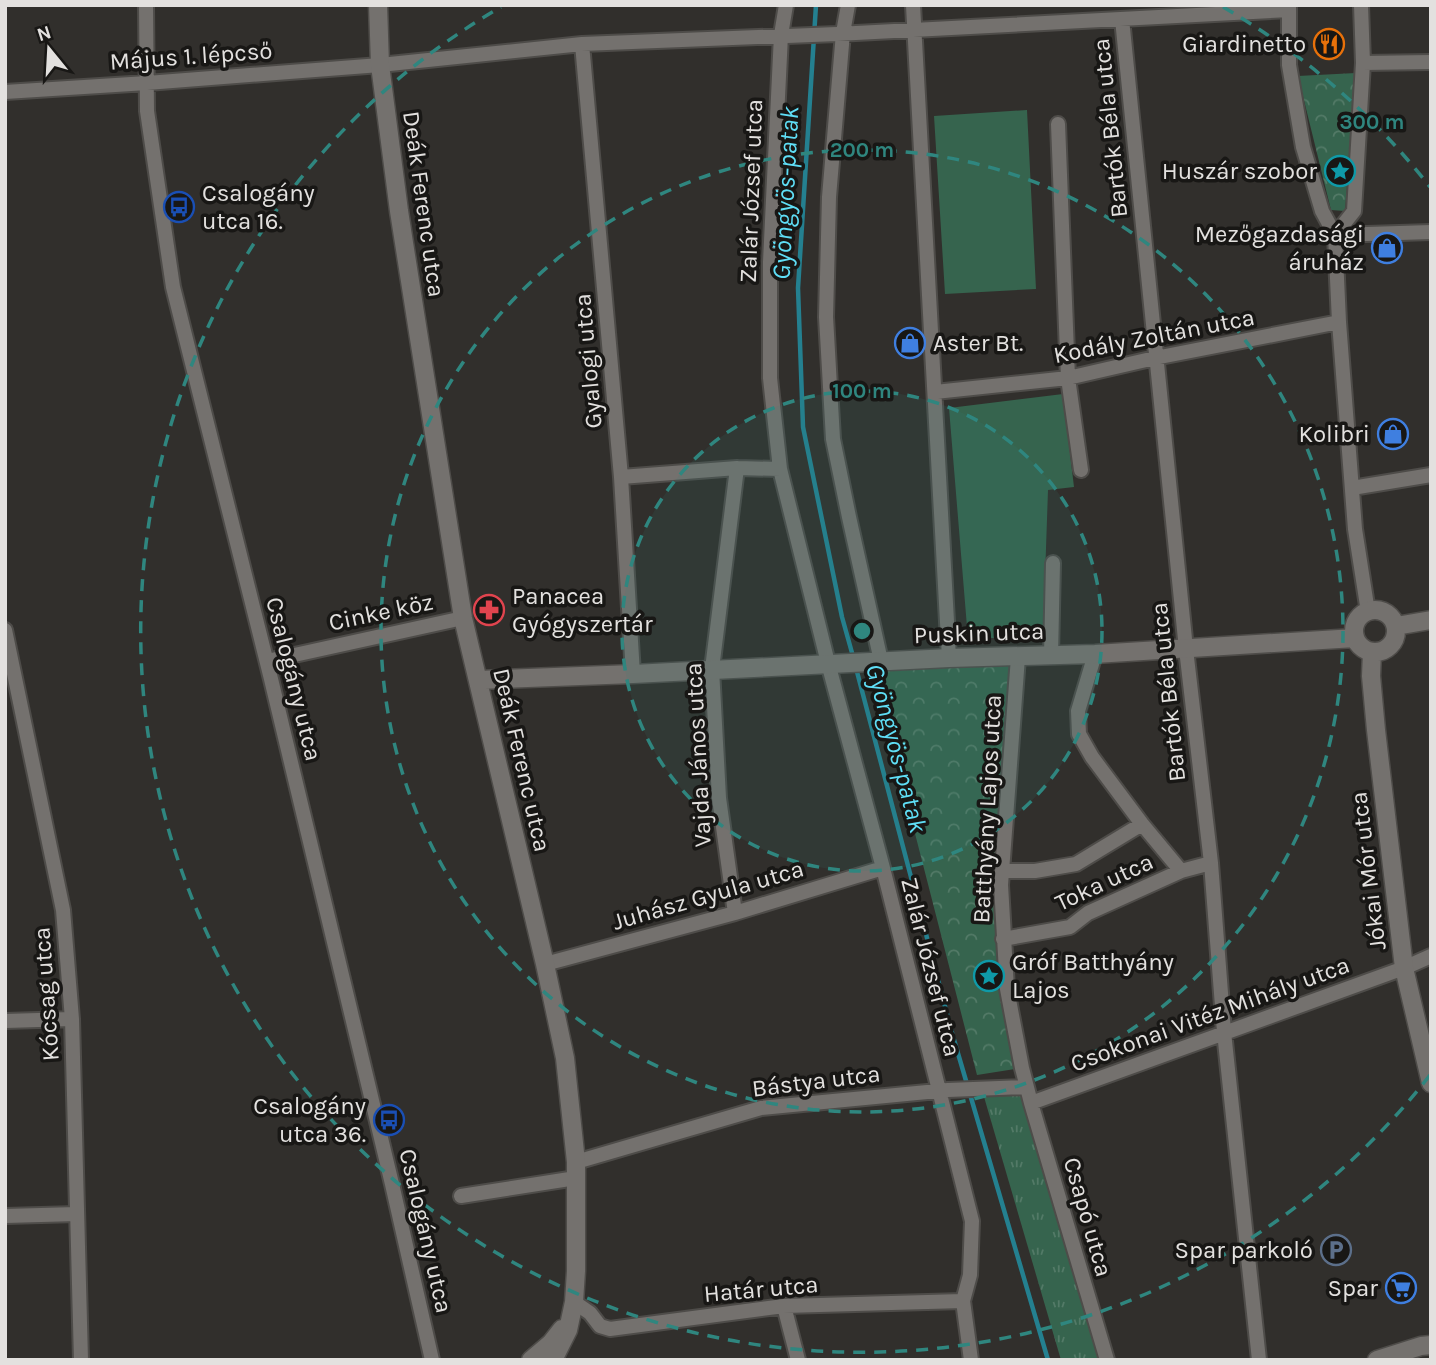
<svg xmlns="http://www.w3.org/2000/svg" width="1436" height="1365" font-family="Karla,sans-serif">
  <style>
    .grass { fill: url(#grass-tufts) }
    .forest { fill: url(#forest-crowns) }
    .pitch { fill: #36644e }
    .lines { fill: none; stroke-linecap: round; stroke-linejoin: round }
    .stream { stroke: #248090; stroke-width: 4.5 }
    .street-casing { stroke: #4e4c49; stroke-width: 18 }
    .secondary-casing { stroke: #4e4c49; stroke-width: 21 }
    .street { stroke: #74716e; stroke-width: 14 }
    .secondary { stroke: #74716e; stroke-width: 18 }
    .ring { fill: none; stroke: #2f867f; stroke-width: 3.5; stroke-dasharray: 12 9 }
    .labels { text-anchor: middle; stroke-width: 7; stroke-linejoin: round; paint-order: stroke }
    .poi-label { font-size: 24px; fill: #e3e1df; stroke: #181715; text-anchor: end }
    .street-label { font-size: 24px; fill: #e3e1df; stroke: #181715 }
    .water-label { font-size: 26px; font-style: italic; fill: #5fdef6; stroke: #181715 }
    .centre { fill: #2f867f; stroke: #181715; stroke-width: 3.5 }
    .ring-label { font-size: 21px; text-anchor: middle; font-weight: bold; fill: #2f867f; stroke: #181715; stroke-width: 7; stroke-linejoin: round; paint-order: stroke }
  </style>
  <defs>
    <pattern id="grass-tufts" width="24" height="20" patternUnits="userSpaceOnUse" patternTransform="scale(1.75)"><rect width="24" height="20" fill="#36644e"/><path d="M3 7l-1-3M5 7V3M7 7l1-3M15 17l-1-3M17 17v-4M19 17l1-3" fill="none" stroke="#537a67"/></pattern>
    <pattern id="forest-crowns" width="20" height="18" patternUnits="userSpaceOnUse" patternTransform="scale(1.75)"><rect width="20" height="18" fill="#36644e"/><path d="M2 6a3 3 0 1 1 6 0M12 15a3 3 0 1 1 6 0" fill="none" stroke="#537a67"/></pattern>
  </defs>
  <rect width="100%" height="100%" fill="#312f2c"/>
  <!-- grass -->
  <path class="grass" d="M982,1090L1029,1095L1107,1360H1061Z"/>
  <!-- forest -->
  <path class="forest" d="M1356,73L1345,211L1331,210L1298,76Z
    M1012,662L998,865L1022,1068L977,1075L872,666Z"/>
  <!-- pitch -->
  <path class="pitch" d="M1027,110L1036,289L945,294L934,116Z
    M1063,394L1074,487L1048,490L1043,636L968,639L949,408Z"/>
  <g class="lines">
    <!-- stream -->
    <path class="stream" d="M816,5L798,288L803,427L842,617L854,660
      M856,668L952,1033L1048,1360"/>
    <!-- street casing -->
    <g class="street-casing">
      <path id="street" d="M146,5L147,111L173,287L271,679L392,1184L432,1360
        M786,5L781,35L770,262V378L780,469L828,663L883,868L972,1221L970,1275L963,1301L971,1360
        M848,5L843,33L829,197L826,317L833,439L849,517L881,661
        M913,5L949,658
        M1289,5V65L1303,147L1322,211L1335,235L1339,322L1355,529L1368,612
        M1122,19L1186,649L1211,863L1224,1032L1259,1360
        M582,44L621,477L633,674
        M1363,63L1431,62
        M5,92L147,83L380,65L582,44L837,34L1289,10
        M1058,124L1068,378L1081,470
        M1335,235L1354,211L1363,63L1361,5
        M1335,235L1431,232
        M935,392L1068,378L1155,358L1339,322
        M621,477L737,468L780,469
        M1352,488L1431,475
        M5,630L63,910L72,1019L81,1360
        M1095,654L1078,711L1079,734L1092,757L1142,824L1181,871L1211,863
        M1051,656L1053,563
        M1018,657L1001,885L1007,989L1022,1068L1031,1103L1107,1360
        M267,661L463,618
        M1002,871H1035L1076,864L1142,824
        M735,913L719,798L712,669L737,468
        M1003,939L1070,927L1088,913L1181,871
        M545,964L735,913L883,868
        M5,1021L72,1019
        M1031,1103L1404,968L1431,956
        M576,1162L761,1108L948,1090L1027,1087
        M461,1196L576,1178
        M5,1216L77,1214
        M574,1302L590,1313L600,1326L610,1329L784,1306L963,1301
        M784,1306L798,1360"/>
    </g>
    <!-- secondary casing -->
    <g class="secondary-casing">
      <path id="secondary" d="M378,5L380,65L399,211L463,618L545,964L565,1058L576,1162V1271L574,1302L568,1330L553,1360
        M1354 631a21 21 0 1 1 42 0a21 21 0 1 1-42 0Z
        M1396,626L1431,620
        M1372,652L1371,676L1376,730L1404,968L1431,1083
        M478,680L633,674L949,658L1095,654L1355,638
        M531,1360L551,1343L562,1329
        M1377,1360L1421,1346L1431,1345"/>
    </g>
    <!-- street -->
    <use href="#street" class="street"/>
    <!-- secondary -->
    <use href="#secondary" class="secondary"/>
  </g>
  <!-- distance rings -->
  <circle cx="862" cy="631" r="240" fill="#2f867f" fill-opacity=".12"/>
  <g class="ring">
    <circle cx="862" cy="631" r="240"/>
    <circle cx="862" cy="631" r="481"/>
    <path d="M1430 1075A721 721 0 1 1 501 7M1223 7A721 721 0 0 1 1430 187"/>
  </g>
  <!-- icons -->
  <defs>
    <g id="restaurant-ring" transform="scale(1.575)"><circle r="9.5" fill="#181715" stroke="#e8710a" stroke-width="1.5"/><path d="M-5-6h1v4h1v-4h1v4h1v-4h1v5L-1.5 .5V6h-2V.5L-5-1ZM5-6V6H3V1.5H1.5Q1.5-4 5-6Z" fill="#e8710a"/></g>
    <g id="sight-ring" transform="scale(1.575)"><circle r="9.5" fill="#181715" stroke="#0f9aa8" stroke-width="1.5"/><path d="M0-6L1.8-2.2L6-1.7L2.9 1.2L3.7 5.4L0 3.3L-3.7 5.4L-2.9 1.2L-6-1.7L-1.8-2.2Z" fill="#0f9aa8"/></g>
    <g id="bus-ring" transform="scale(1.575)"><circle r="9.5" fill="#181715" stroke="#1a4fb4" stroke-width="1.5"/><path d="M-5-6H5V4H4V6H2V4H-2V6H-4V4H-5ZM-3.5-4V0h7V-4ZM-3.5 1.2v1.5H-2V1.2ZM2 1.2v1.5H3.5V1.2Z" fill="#1a4fb4"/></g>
    <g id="shop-ring" transform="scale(1.575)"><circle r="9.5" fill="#181715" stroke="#3f7fe0" stroke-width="1.5"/><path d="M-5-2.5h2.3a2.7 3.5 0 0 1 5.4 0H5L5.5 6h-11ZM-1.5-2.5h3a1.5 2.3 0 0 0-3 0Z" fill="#3f7fe0"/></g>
    <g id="pharmacy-ring" transform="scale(1.575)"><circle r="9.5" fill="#181715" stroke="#e0444e" stroke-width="1.5"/><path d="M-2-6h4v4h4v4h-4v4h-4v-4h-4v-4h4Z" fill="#e0444e"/></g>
    <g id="parking-ring" transform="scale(1.575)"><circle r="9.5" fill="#181715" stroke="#5c6f8a" stroke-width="1.5"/><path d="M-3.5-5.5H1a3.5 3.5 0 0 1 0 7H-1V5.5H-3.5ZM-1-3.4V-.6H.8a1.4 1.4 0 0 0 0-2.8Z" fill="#5c6f8a"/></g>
    <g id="supermarket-ring" transform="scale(1.575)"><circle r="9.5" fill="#181715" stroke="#3f7fe0" stroke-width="1.5"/><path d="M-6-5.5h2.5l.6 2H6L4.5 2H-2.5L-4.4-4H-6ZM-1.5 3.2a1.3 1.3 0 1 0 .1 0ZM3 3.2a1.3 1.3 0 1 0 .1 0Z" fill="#3f7fe0"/></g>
  </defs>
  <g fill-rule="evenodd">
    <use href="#restaurant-ring" x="1329" y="44"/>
    <use href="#sight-ring" x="1340" y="171"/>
    <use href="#bus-ring" x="179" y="207"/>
    <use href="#shop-ring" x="1387" y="248"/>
    <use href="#shop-ring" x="910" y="343"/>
    <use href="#shop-ring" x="1393" y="434"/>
    <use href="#pharmacy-ring" x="489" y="610"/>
    <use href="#sight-ring" x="989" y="976"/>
    <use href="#bus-ring" x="389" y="1120"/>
    <use href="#parking-ring" x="1336" y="1250"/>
    <use href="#supermarket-ring" x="1401" y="1288"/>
  </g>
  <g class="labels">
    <!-- poi labels -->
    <g class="poi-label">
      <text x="1306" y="52">Giardinetto</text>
      <text x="1317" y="179">Huszár szobor</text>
      <text x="202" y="201" text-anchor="start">Csalogány<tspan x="202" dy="28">utca 16.</tspan></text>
      <text x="1364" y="242">Mezőgazdasági<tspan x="1364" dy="28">áruház</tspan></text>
      <text x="933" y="351" text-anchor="start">Aster Bt.</text>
      <text x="1370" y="442">Kolibri</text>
      <text x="512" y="604" text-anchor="start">Panacea<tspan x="512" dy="28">Gyógyszertár</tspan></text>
      <text x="1012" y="970" text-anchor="start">Gróf Batthyány<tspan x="1012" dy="28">Lajos</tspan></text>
      <text x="366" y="1114">Csalogány<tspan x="366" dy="28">utca 36.</tspan></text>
      <text x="1313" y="1258">Spar parkoló</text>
      <text x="1378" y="1296">Spar</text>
    </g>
    <!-- street labels -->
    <g class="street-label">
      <text transform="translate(191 56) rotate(-4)" y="8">Május 1. lépcső</text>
      <text transform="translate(1110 128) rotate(-96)" y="8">Bartók Béla utca</text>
      <text transform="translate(751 191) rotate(-88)" y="8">Zalár József utca</text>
      <text transform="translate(424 204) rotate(82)" y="8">Deák Ferenc utca</text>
      <text transform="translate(1154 336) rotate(-11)" y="8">Kodály Zoltán utca</text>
      <text transform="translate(588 361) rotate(-95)" y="8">Gyalogi utca</text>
      <text transform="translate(381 612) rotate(-12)" y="8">Cinke köz</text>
      <text transform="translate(979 633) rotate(-2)" y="8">Puskin utca</text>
      <text transform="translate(294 679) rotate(76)" y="8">Csalogány utca</text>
      <text transform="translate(1168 692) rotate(-96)" y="8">Bartók Béla utca</text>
      <text transform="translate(698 755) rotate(-93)" y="8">Vajda János utca</text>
      <text transform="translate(522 760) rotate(77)" y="8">Deák Ferenc utca</text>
      <text transform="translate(987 809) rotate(-87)" y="8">Batthyány Lajos utca</text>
      <text transform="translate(1368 871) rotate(-97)" y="8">Jókai Mór utca</text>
      <text transform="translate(1104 882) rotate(-25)" y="8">Toka utca</text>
      <text transform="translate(708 895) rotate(-16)" y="8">Juhász Gyula utca</text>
      <text transform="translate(931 967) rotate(76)" y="8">Zalár József utca</text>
      <text transform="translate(46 994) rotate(-94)" y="8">Kócsag utca</text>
      <text transform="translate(1210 1014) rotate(-20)" y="8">Csokonai Vitéz Mihály utca</text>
      <text transform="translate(816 1081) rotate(-7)" y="8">Bástya utca</text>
      <text transform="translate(1088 1217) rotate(74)" y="8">Csapó utca</text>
      <text transform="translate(426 1231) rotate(77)" y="8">Csalogány utca</text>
      <text transform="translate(761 1289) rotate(-5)" y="8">Határ utca</text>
    </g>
    <!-- water labels -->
    <g class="water-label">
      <text transform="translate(785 193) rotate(-87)" y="9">Gyöngyös-patak</text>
      <text transform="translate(897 748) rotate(75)" y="9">Gyöngyös-patak</text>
    </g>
  </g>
  <circle cx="862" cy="631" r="10" class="centre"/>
  <g class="ring-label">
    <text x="1372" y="129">300 m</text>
    <text x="862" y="157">200 m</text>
    <text x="862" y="398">100 m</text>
  </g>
  <!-- border -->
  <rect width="1436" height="1365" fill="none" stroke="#e3e1df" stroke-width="14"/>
  <!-- north arrow -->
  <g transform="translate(49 49) rotate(342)" stroke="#181715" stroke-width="5" paint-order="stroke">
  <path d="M0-5L12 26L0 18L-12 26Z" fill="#e3e1df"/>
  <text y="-10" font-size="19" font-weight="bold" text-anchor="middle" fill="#e3e1df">N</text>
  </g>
</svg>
